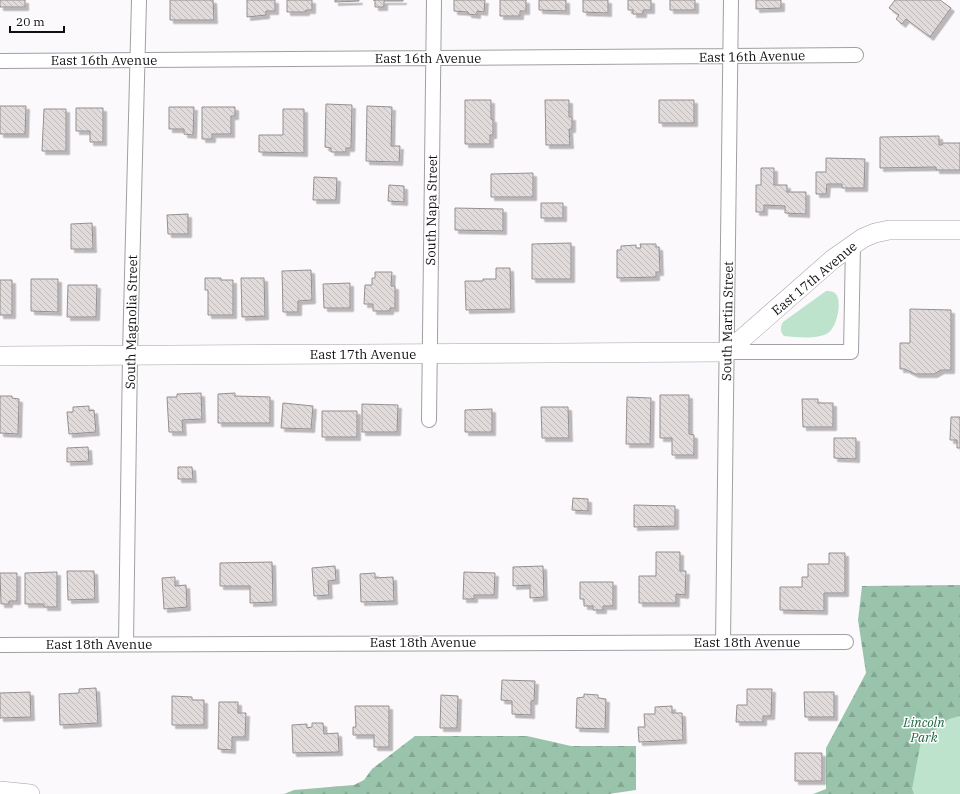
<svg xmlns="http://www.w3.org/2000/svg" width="960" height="794" font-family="'IBM Plex Serif',serif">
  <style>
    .green { fill: #bde3cd }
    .forest { fill: url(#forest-firs) }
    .building { fill: url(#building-back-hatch); stroke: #958f8e; filter: url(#shadow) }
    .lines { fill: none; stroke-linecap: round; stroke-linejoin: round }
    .street-casing { stroke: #a19fa3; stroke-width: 16 }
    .secondary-casing { stroke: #a19fa3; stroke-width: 20 }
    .street { stroke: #fff; stroke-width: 14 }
    .secondary { stroke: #fff; stroke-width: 19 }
    .labels { text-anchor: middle; stroke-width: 3; stroke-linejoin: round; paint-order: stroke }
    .street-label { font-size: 13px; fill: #100f10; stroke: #fff }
    .park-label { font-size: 13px; font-style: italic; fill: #206444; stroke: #fff }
  </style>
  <defs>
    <pattern id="forest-firs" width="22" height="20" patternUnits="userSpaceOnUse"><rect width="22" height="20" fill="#99c3ab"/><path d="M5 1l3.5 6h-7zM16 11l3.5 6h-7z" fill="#83a692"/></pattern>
    <pattern id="building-back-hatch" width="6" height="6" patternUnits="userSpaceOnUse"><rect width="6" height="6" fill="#e1dbdb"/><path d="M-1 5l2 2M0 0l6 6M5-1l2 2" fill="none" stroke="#c0bbbb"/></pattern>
    <filter id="shadow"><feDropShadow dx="3.5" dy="3.5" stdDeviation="0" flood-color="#0004"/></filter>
  </defs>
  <rect width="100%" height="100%" fill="#fcf9fd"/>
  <!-- green -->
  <path class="green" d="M826,291C829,291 832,291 835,293C843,300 837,327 828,333C816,340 797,337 784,336C780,331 780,328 783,322Z
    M960,665V794H889Z"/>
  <!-- forest -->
  <path class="forest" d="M960,585V716L949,719L921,741L912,789L914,794H813L826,789V748L866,673L858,620L862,586Z
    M415,736H527L571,746H636V790L609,794H284L294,790L354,785L364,780L372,769Z"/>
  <!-- building -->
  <path class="building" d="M0,0H25V7H0Z
    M170,0H213L214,20H170Z
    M247,0H275V11H266V15L247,17Z
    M287,0H312V10H306V12H287Z
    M335,0H359V1L335,2Z
    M373,0H403V1H384V7H375V0Z
    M454,0H485L484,12L477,11V15L468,14V12L454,11Z
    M500,0H526V11H520V16H500Z
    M539,0H566V11L539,10Z
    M583,0H608V13L583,12Z
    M628,0H651V10H643V14H633V10H628Z
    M670,0H695V10H670Z
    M756,0H781V8L756,9Z
    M895,0H940L951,8L930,37L906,19L902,24L896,19L899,15L889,8Z
    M465,100H491V119H493V135H490V144H465Z
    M545,100H569V117H572V129H569L570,145H546Z
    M659,100H694V123H659Z
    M326,104L352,105L351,148H346V152H331V148L325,147Z
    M0,106H26L25,134H0Z
    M367,106L392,107L391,146H400L399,162L366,161Z
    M169,107H194L193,135L184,134V129H169Z
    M202,107H235V116H231V134H212V139H202Z
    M76,108H103V142H90V131H76Z
    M44,109H66V151H42Z
    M283,109H304V153L259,152V135H283Z
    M939,136V145H942L943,143H960V170H936V167L880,168V137Z
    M826,158L865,159L864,188H842V184H827L826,194H816V172H826Z
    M761,168H774V185H787V192H806V214L785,213V206L764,205V212H756V185H761Z
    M533,173V197H491V174Z
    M314,177L337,178L336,200H313Z
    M389,185L404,186V202L388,201Z
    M541,203H563V218H541Z
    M455,208L503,209V231L455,230Z
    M188,214V234H168L167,215Z
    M92,223L93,249H71V224Z
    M571,243V279H532V244Z
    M640,244H656V247H659L660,272H656V277L617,278V250H621V246L636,245V248H641Z
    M496,268H510L511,309L466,310L465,281H483V279H496Z
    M311,270L312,300L298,301V312H283L282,271Z
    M375,272H392L391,286H395V308H390V311H373V304H364L365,285H372V278H375Z
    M205,278H221V280H233V315H208V290H205Z
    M241,278H264L265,316L242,317Z
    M31,279H58V312L31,311Z
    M0,280H12V315H0Z
    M350,283V308H324L323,284Z
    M68,285H97L96,317H67Z
    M910,309L951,310V370H941L934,374H915L905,369H900V343H910Z
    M201,393L202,419L182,420L183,432H169L167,397H177V394Z
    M235,393V396L270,397V423H218V394Z
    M660,395H689V434L694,435V455H672V438H660Z
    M0,396H12V398L19,399L18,434L0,433Z
    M627,397L651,398L650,444H626Z
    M802,399H818V403H833V427H803Z
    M283,403L313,406L311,429L281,428Z
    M362,404L398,405L397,432H362Z
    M89,406V411L94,410L96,432L69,434L67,412H73V407Z
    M541,407H568L569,438H542Z
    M492,409V432H465V410Z
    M322,411H357V437H322Z
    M951,417H960V448H957V440H950Z
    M834,438H856V459L834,458Z
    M88,447L89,461L67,462V448Z
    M178,467H192L193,479H178Z
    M573,498L588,499V511L572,510Z
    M634,505L675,506V526L634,527Z
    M656,552H680V571H686L685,595L676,594V603H639V576H656Z
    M829,553H845V593H824V611L780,610V587H802V577H808V564H829Z
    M272,562L273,602L250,603V586H220V563Z
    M335,566L336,580L328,581L329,595L314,596L312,568Z
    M543,566L544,597L530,598V585L513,586V567Z
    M67,571H94L95,599L68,600Z
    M57,572V607H44V604H25V573Z
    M464,572L495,573L494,595H474V599H463Z
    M0,573H17V601H9V604H1Z
    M375,573V578L393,577L394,601L361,602L360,574Z
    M175,577V586L186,585L187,607L164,609L162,578Z
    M580,582H613V606H603V610H593V606H584V599H580Z
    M502,680L535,681L534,701H531V715L512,714V701L501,700Z
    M96,688L98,723L60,725L59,694L79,693V689Z
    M747,689H772L771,716H763V722H736L737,705H747Z
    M30,692L31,717L0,718V693Z
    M804,692H834V717H805Z
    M584,694L598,695V698L606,699L605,729L576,728L577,698L584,697Z
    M441,695L458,696L457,728H440Z
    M172,696L192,697V700H204V725H172Z
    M219,702H238V713H246L245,737H232V750L218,749Z
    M355,706H389V747H374V735H353V727H356Z
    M672,706V713H682L683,740L639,742L638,727H645L644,714H655V707Z
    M312,723H323L324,734L338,733L339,752L293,753L292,725L307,724V728L312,727Z
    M795,753H822V781H795Z"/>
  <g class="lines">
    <!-- street casing -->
    <g class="street-casing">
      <path id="street" d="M0,61L856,55
        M727,352H851L853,245
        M429,420L434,0
        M723,642L731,0
        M126,644L130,354L139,0
        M0,645L846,642"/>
    </g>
    <!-- secondary casing -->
    <g class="secondary-casing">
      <path id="secondary" d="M0,356L727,352L833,259L863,238L875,233L889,230H960
        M0,791L30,794"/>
    </g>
    <!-- street -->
    <use href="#street" class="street"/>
    <!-- secondary -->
    <use href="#secondary" class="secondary"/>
  </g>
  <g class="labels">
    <!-- street labels -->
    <g class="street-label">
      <text transform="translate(752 56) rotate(-1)" y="5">East 16th Avenue</text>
      <text x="428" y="63">East 16th Avenue</text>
      <text x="104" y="65">East 16th Avenue</text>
      <text transform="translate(431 210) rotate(-89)" y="5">South Napa Street</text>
      <text transform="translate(814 278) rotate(-40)" y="5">East 17th Avenue</text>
      <text transform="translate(727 321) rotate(-89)" y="5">South Martin Street</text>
      <text transform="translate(131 322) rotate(-89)" y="5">South Magnolia Street</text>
      <text x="363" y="359">East 17th Avenue</text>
      <text x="423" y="647">East 18th Avenue</text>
      <text x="747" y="647">East 18th Avenue</text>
      <text x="99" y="649">East 18th Avenue</text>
    </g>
    <!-- park labels -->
    <g class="park-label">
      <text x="924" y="727">Lincoln<tspan x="924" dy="15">Park</tspan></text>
    </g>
  </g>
  <!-- scale -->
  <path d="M10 26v6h54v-6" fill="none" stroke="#100f10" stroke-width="2"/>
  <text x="16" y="26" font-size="12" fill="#100f10" stroke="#ffffff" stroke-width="3" paint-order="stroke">20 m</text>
</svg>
